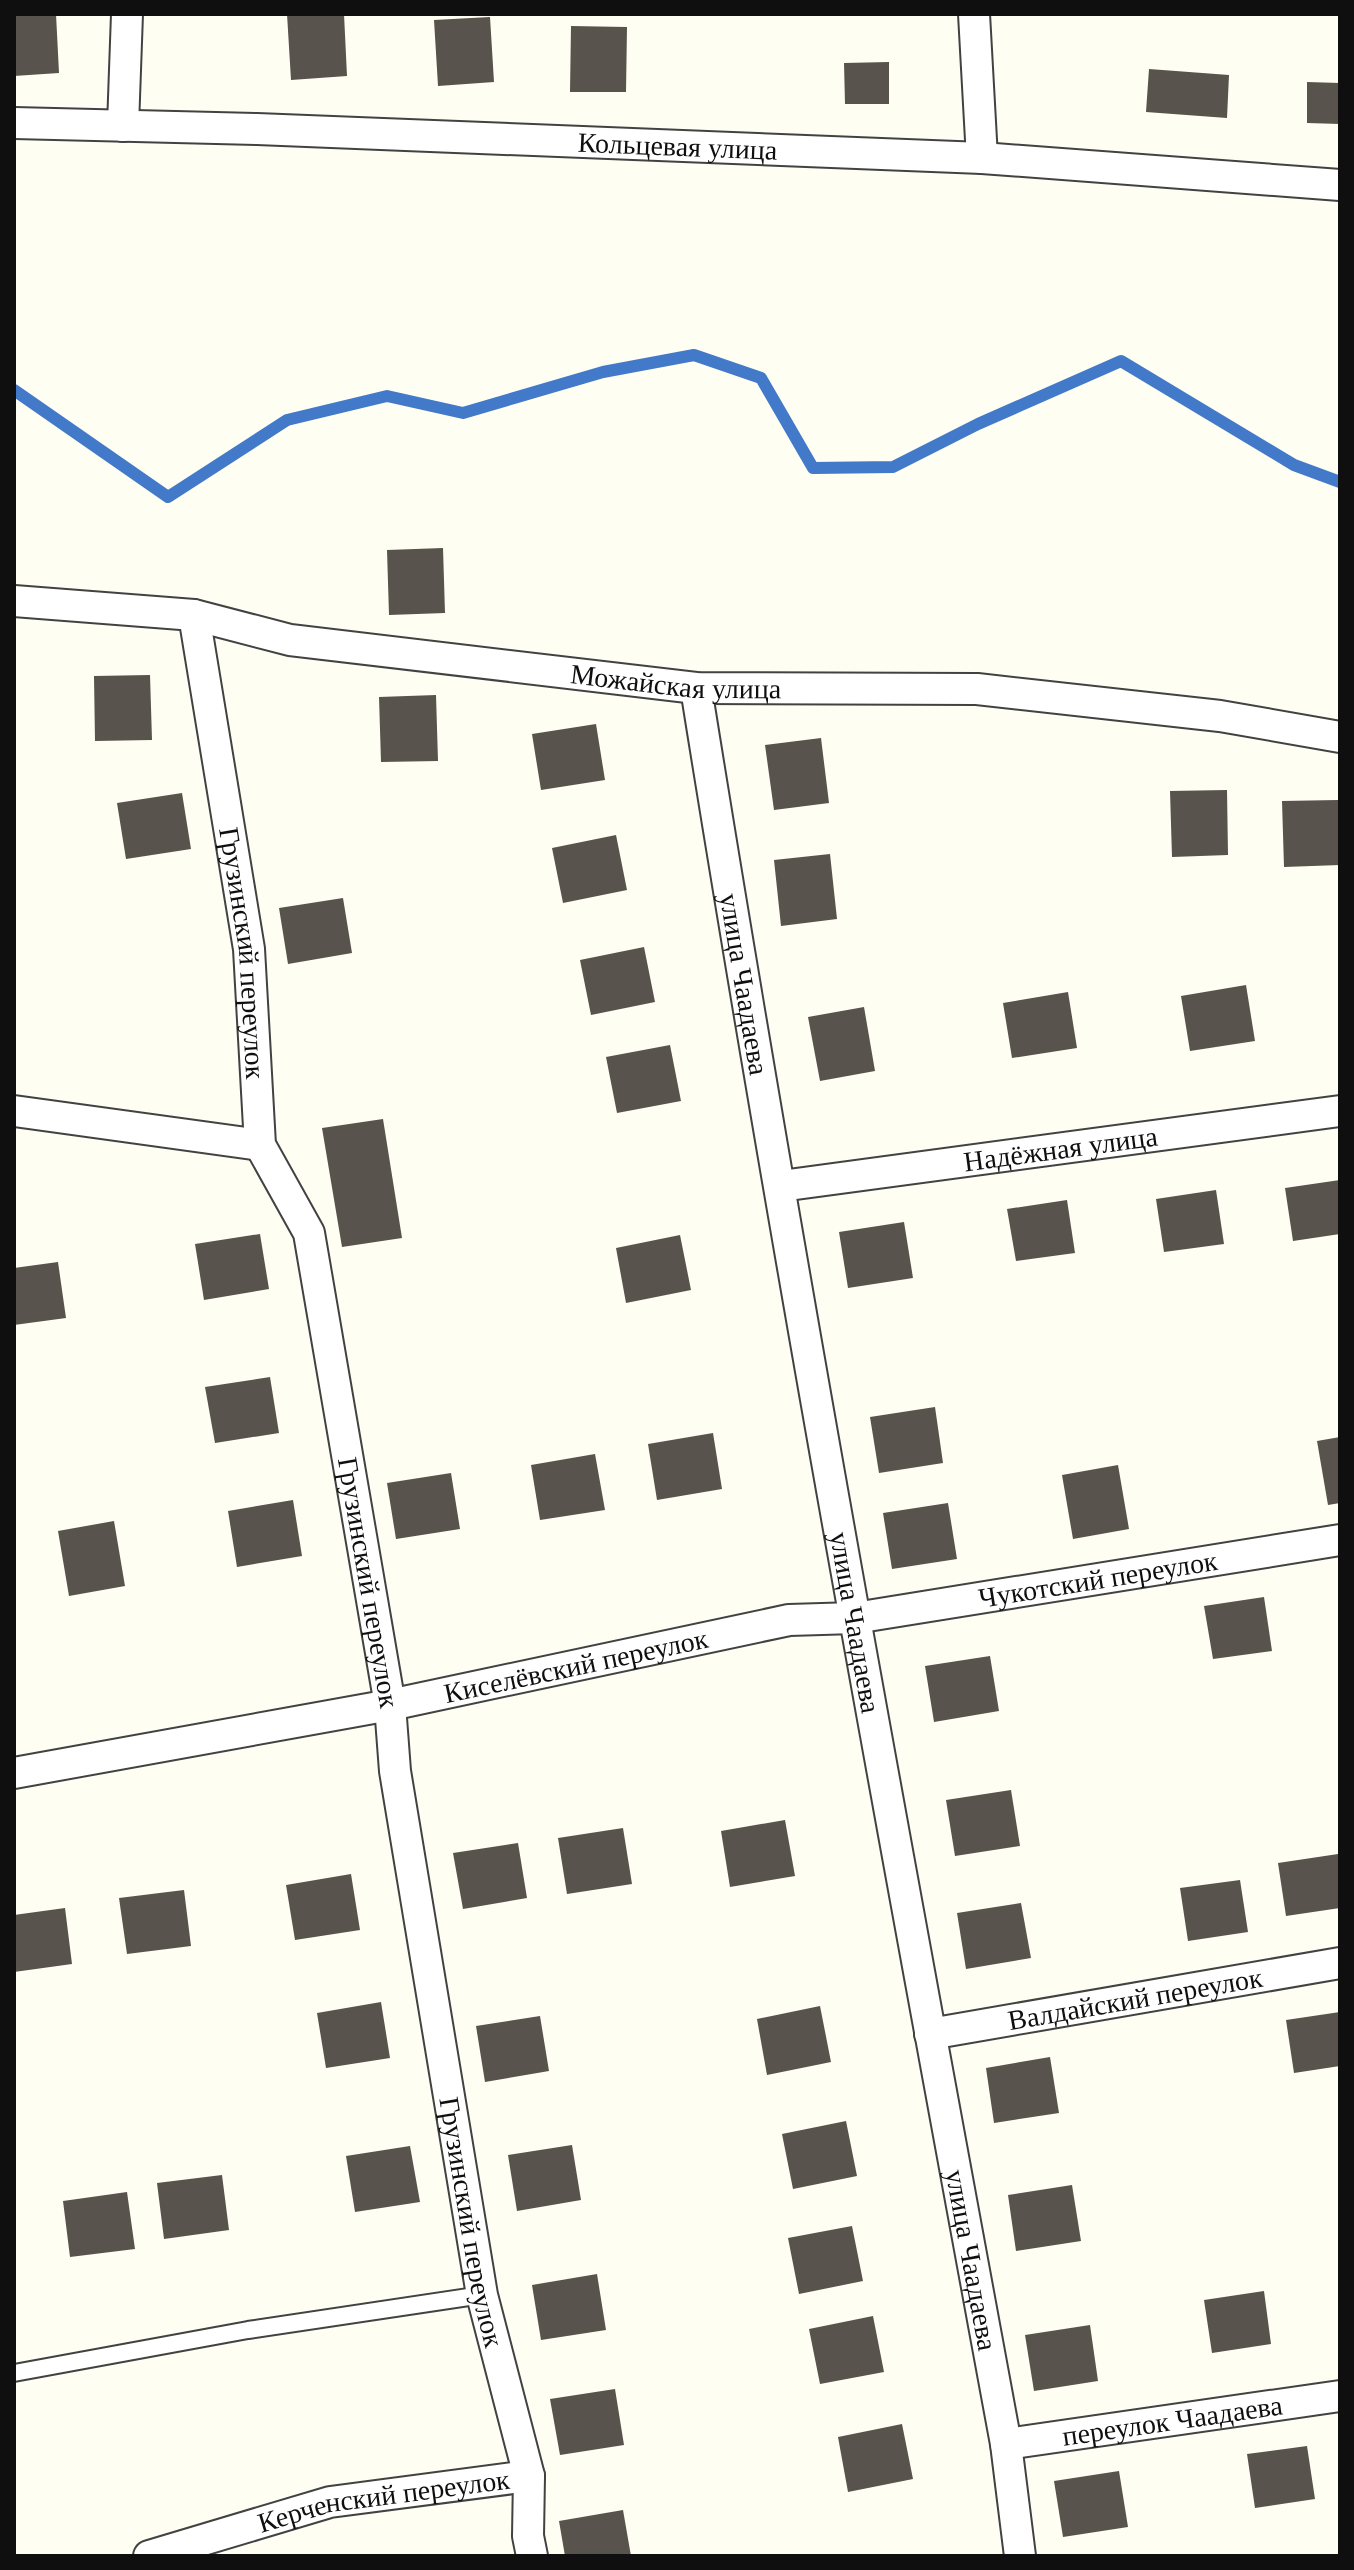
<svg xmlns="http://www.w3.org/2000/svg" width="1354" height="2570" font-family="Georgia,serif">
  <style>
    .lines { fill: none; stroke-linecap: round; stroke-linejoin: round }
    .stream { stroke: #4279c9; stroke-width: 12 }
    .building { fill: #58534c }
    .service-casing { stroke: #424242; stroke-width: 20 }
    .minor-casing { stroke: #424242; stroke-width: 34 }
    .service { stroke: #fff; stroke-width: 16 }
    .minor { stroke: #fff; stroke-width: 30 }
    .labels { text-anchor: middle; stroke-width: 8; stroke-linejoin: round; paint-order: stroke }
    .street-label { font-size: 28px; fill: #0f0f0f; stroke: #fff }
  </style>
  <rect width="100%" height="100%" fill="#fffef2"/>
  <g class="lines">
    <!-- stream -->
    <path class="stream" d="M14,390L168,497L287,420L387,396L463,413L603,372L694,355L761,378L813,468L893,467L978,424L1121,361L1294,465L1340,482"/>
  </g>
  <!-- building -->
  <path class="building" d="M14,14H56L59,73L14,76Z
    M287,14H344L347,76L291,80Z
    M490,17L494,82L438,86L434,20Z
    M571,26L627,27L626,92H570Z
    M889,62V104H845L844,63Z
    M1149,69L1229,75L1227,118L1146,112Z
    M1307,82L1340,83V124L1307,123Z
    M443,548L445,613L389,615L387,550Z
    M150,675L152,740L95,741L94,676Z
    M436,695L438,761L381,762L379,697Z
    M596,724L605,780L541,790L532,734Z
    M821,738L829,803L774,810L765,745Z
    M1227,790L1228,855L1172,857L1170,791Z
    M182,793L191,849L126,859L117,803Z
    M1338,800L1340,865L1284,867L1282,801Z
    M616,835L627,890L563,903L552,848Z
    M830,854L837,919L781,926L774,860Z
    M343,898L352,953L288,964L279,908Z
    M644,947L655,1002L591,1015L580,960Z
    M1246,985L1255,1041L1190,1051L1181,996Z
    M1068,992L1077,1048L1012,1058L1003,1003Z
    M864,1007L875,1071L820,1081L808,1017Z
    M670,1045L681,1101L617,1113L606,1057Z
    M383,1119L402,1238L342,1247L322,1128Z
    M1340,1180V1234L1293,1241L1285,1188Z
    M1216,1190L1224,1244L1164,1252L1156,1199Z
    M1067,1200L1075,1253L1016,1261L1007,1209Z
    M904,1222L913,1278L848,1288L839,1232Z
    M260,1234L269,1289L204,1300L195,1244Z
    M680,1235L691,1290L626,1303L616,1248Z
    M58,1262L66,1318L14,1325V1268Z
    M270,1377L279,1433L215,1443L205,1387Z
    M935,1407L943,1463L879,1473L870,1417Z
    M713,1433L722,1489L657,1500L648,1444Z
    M1340,1437V1503L1328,1505L1317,1441Z
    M595,1454L605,1510L540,1520L531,1465Z
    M1118,1465L1129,1529L1073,1539L1062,1475Z
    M451,1473L460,1529L396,1539L387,1483Z
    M293,1500L302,1556L237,1567L228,1511Z
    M948,1503L957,1559L892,1569L883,1513Z
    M114,1521L125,1586L69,1596L58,1531Z
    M1264,1597L1272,1651L1213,1659L1204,1606Z
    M990,1656L999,1711L934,1722L925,1666Z
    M1011,1790L1020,1846L955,1856L946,1800Z
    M785,1820L795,1876L730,1887L721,1831Z
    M623,1828L632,1884L567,1894L558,1838Z
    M518,1843L527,1898L463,1909L453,1853Z
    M1338,1854L1340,1908L1286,1916L1278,1863Z
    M351,1874L360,1930L295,1940L286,1885Z
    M1240,1880L1248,1932L1188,1941L1180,1888Z
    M184,1890L191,1946L127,1954L119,1898Z
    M1021,1903L1031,1958L966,1969L957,1913Z
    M65,1908L72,1964L14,1972V1915Z
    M381,2002L390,2058L326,2068L317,2013Z
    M820,2006L831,2062L767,2075L757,2019Z
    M1340,2012V2066L1294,2073L1286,2020Z
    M540,2016L549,2071L485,2082L476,2026Z
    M1050,2057L1059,2113L994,2123L986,2068Z
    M846,2121L857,2176L793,2189L782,2134Z
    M572,2145L581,2200L517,2211L508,2155Z
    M410,2146L420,2202L355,2212L346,2156Z
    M222,2175L229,2230L164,2239L157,2183Z
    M1072,2185L1081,2241L1016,2251L1008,2195Z
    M127,2192L135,2249L70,2257L63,2201Z
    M852,2226L863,2281L799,2294L788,2238Z
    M597,2274L606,2330L541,2340L532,2285Z
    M1264,2291L1271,2344L1212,2353L1204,2300Z
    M873,2316L884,2372L820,2384L809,2329Z
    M1090,2325L1098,2381L1034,2391L1025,2335Z
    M615,2389L624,2445L560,2455L550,2399Z
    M902,2424L913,2479L848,2492L838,2437Z
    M1307,2446L1315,2499L1255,2508L1247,2454Z
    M1119,2471L1128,2527L1063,2537L1054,2481Z
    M623,2510L631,2556H565L559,2521Z"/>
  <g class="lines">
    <!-- service casing -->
    <g class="service-casing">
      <path id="service" d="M14,2373L248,2330L482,2295"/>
    </g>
    <!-- minor casing -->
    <g class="minor-casing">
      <g id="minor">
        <path d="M974,14L982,158"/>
        <path id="s1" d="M14,123L257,129L982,158L1340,185"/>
        <path d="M123,126L127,14"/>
        <path id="s2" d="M14,601L194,615L290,640L696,688L977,689L1220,716L1340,737"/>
        <path id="s3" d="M194,615L249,949L260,1145L309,1233L390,1705L395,1771L482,2295L529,2476L528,2536L532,2556"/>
        <path id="s4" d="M696,688C790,1275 898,1860 1006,2444L1020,2556"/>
        <path d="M14,1111L260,1145"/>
        <path id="s5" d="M781,1186L1340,1111"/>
        <path id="s6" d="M14,1773L390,1705L789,1620L855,1618L1340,1540"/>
        <path id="s7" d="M930,2034L1340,1963"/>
        <path id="s8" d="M1006,2444L1340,2396"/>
        <path id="s9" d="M149,2556L330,2502L529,2476"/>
      </g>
    </g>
    <!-- service -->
    <use href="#service" class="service"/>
    <!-- minor -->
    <use href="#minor" class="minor"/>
  </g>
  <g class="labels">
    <!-- street labels -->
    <g class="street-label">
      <text dy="10" stroke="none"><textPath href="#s1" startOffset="664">Кольцевая улица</textPath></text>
      <text dy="10" stroke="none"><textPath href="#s2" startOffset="668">Можайская улица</textPath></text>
      <text dy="10" stroke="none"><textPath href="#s3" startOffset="342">Грузинский переулок</textPath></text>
      <text dy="10" stroke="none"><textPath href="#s4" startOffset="300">улица Чаадаева</textPath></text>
      <text dy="10" stroke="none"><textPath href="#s5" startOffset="282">Надёжная улица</textPath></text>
      <text dy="10" stroke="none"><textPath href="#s6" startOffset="1102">Чукотский переулок</textPath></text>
      <text dy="10" stroke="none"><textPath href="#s3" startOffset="990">Грузинский переулок</textPath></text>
      <text dy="10" stroke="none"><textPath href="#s4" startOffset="948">улица Чаадаева</textPath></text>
      <text dy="10" stroke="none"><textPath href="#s6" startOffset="572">Киселёвский переулок</textPath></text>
      <text dy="10" stroke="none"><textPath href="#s7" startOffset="208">Валдайский переулок</textPath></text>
      <text dy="10" stroke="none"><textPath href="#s3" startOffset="1638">Грузинский переулок</textPath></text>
      <text dy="10" stroke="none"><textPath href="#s4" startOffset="1596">улица Чаадаева</textPath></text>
      <text dy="10" stroke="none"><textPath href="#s8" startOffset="168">переулок Чаадаева</textPath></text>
      <text dy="10" stroke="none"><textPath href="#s9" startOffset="242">Керченский переулок</textPath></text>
    </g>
  </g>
  <!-- border -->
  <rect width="1354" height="2570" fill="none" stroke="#0f0f0f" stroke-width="32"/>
</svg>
